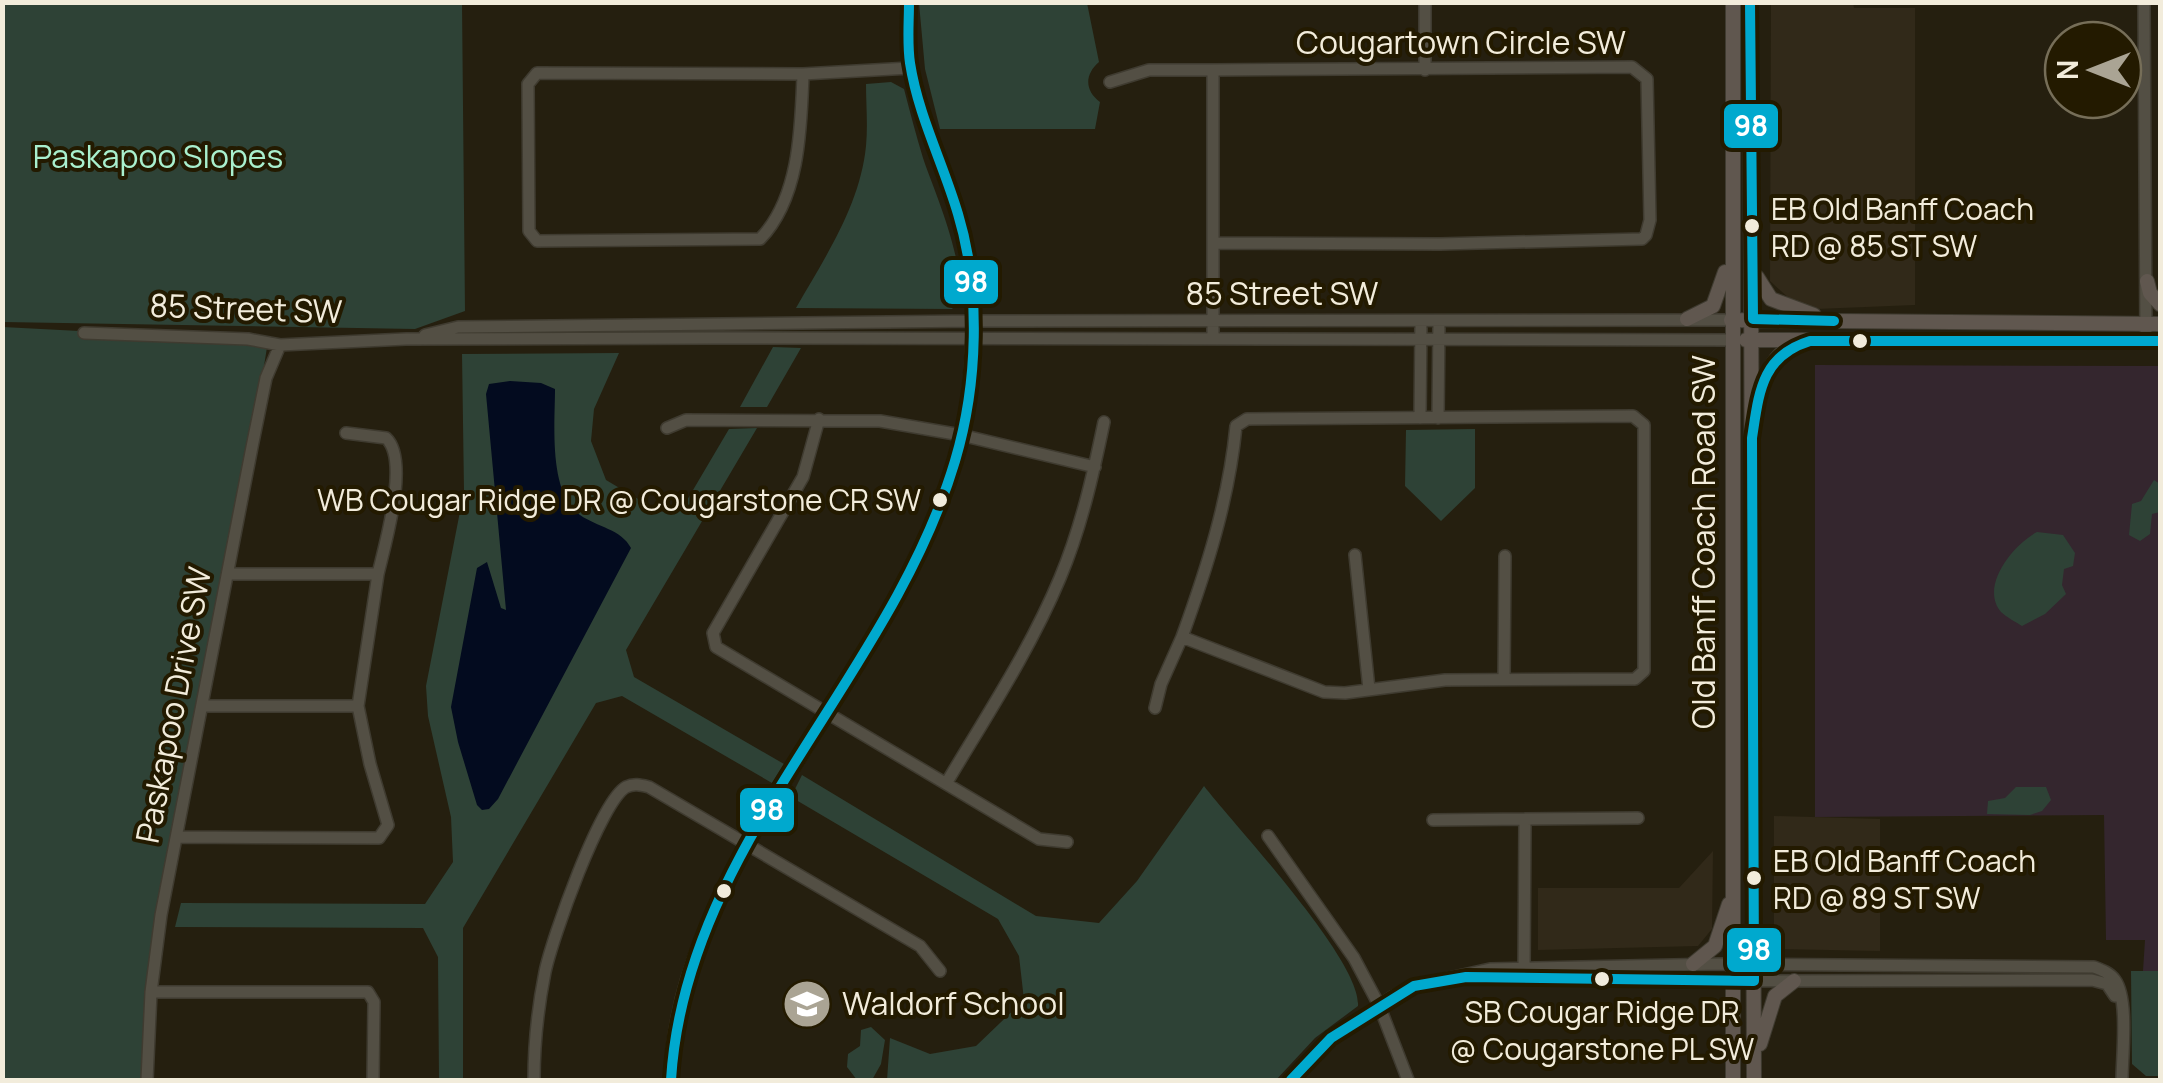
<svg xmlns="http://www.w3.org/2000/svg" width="2163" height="1083" font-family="Manrope,sans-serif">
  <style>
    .commercial { fill: #312919 }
    .industrial { fill: #34262e }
    .green { fill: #2e4236 }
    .water { fill: #030b1f }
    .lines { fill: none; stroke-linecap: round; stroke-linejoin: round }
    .minor-casing { stroke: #3f3b30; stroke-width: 14 }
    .major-casing { stroke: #3f3b30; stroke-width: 16 }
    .minor { stroke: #534f44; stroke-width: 11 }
    .major { stroke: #60574f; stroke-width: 14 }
    .bus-1-casing { stroke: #231a00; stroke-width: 18 }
    .bus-1 { stroke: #00a9ce; stroke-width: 10 }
    .bus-dot { fill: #f2ecdb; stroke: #231a00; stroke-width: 4 }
    .labels { text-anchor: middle; stroke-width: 8; stroke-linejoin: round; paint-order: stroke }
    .bus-label { font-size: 30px; fill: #f2ecdb; stroke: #231a00; text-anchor: start }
    .street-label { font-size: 32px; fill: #f2ecdb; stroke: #231a00 }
    .park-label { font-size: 32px; fill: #a9f0ce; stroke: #231a00 }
    .poi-label { font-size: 32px; fill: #f2ecdb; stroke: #231a00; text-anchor: start }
    .line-badge { stroke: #231a00; stroke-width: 4 }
    .badge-label { font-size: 28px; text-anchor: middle; font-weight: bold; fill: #fff }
  </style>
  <rect width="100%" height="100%" fill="#251f0f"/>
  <!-- commercial -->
  <path class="commercial" d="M1853,2L1854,8H1915V305L1816,309L1793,302L1770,281L1771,3Z
    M1774,816L1880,819V951L1774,949Z
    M1713,851L1712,929L1698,946L1538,950V888H1679Z"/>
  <!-- industrial -->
  <path class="industrial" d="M1815,365L2160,366V971H2143L2145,940H2106L2104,815L1815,817Z"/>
  <!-- green -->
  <path class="green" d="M3,2L462,3L465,311L415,329L3,322Z
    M919,3H1087L1099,62C1085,74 1084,90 1100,102L1095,129H940L925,69Z
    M891,82L904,89C910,112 916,135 923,158C933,189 976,283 952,309L796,308C825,257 860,206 866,146C868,125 866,104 866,84Z
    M3,327L268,341L251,447L161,915L147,1080H3Z
    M773,347L801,348L767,407H740Z
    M619,353L594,409L591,441L606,480L660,512L683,507L729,429L757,428L626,650L634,677L784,764L772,783L622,696L596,703L463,928V1080H439L438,957L423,928L175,927L181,903L425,904L453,862L451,817L428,716L426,686L464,491L462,354Z
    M1475,429V488L1441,521L1405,486L1406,430Z
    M2154,480L2160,484V512L2152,514L2150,534L2140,541L2129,535L2132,504L2141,501Z
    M2037,532L2063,535L2075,553L2073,566L2064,569L2062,585L2066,594L2045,614L2022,626C2016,622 2006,617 2001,612C1979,586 2014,544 2037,532Z
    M802,775L1036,916L1099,923L1137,881L1204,786C1235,826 1362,961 1358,1006L1315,1038L1276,1080H887L890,1038L930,1054L976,1046L1024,1000L1019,956L998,919L791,797Z
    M2016,787H2046L2051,800L2042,811L2030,815L1987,814L1988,801L2005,798Z
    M2131,971H2160V1076H2146L2132,1064Z
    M871,1027L885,1040L881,1064L872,1080H857L847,1067L848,1054L860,1046L861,1030Z"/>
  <!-- water -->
  <path class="water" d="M510,381L541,383L555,389C555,423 548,493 580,515C597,527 621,529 631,548L498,799L489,809L482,810L477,805L458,742L451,707L477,568L487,562L501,608L506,610L486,394L489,384Z"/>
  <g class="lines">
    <!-- minor casing -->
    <g class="minor-casing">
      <path id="minor" d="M2144,2L2146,341
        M1425,70V2
        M803,74C801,127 800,198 760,239L537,241L529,231L528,84L537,73L803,74L910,68
        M1110,82L1149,70H1213
        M1213,243L1440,244L1642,239L1646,235L1650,220L1647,79L1632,67L1213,70V338
        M84,333L248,339L280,345L406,339L711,338L1731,340
        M425,335L458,327L972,321L1731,320
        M1633,416L1644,425V671L1635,679L1445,680L1345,693L1324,692L1182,637C1207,568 1229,499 1236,426L1247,419Z
        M1420,418L1421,321
        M1438,418L1439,321
        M819,419L803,477L713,633L716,647L1039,839L1067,842
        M667,428L686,420L880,421L961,435L1095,467
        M346,433L386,438C410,460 385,544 378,574
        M1355,555L1369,689
        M1504,679L1505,556
        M204,706H358
        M1155,708L1161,684L1182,637
        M947,782C987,715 1030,650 1060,578C1081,528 1093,475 1104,422
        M1433,820L1638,818
        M1268,836L1354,958L1379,1005L1408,1080
        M177,837L379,838L388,825L370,764L358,706L378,574H228
        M1524,970L1525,819
        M1470,977L1734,981L2092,980L2107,984L2115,996
        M151,992H368L374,1002L373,1080
        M147,1080L151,992L161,915L252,447L266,378L280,345
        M534,1080C534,1044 538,1007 545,972C552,939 600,802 626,787C634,783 641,785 649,787L920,946L940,971
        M671,1080C671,978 720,893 770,807C836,696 917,586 955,461C973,400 978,298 964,236C951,179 922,128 911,70C906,49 909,25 909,2
        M1291,1080L1331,1038L1392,997L1414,986L1490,969L1719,964L2094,967C2102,970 2110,973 2115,980C2129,999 2122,1057 2122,1080"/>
    </g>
    <!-- major casing -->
    <g class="major-casing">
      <path id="major" d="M1733,2V1080
        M1750,2L1754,1080
        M1757,277L1771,299L1814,315
        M2147,281L2150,293L2160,304
        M1687,319L1713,306L1725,272
        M1731,320L2160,324
        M1746,340L2160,341
        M1758,404C1763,379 1773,351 1799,343
        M1693,964L1715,946L1729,904
        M1760,1044L1775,996L1794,981"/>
    </g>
    <!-- minor -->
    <use href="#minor" class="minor"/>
    <!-- major -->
    <use href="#major" class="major"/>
    <!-- bus-1 casing -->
    <g class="bus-1-casing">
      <path id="bus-1" d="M1750,2L1753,319L1834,321
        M671,1080C685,845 890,680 955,461C978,384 981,290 958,214C943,163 918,115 910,63C907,43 909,23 909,2
        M1291,1080L1331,1038L1414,986L1466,977L1754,981L1752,438C1759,393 1761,356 1810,341H2160"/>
    </g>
    <!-- bus-1 -->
    <use href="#bus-1" class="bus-1"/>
  </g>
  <!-- icons -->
  <defs>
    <g id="school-disc" transform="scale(2.5)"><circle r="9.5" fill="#aaa494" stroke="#231a00"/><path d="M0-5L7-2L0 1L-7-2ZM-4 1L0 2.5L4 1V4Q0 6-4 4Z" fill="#fff"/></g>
  </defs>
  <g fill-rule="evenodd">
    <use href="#school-disc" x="807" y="1004"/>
  </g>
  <!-- markers -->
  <g class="bus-dot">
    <circle cx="1752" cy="226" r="9"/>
    <circle cx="1860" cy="341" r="9"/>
    <circle cx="940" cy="500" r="9"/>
    <circle cx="1754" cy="878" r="9"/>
    <circle cx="724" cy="891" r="9"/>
    <circle cx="1602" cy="979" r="9"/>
  </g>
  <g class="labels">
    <!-- bus labels -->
    <g class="bus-label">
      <text x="1771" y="220">EB Old Banff Coach<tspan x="1771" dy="37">RD @ 85 ST SW</tspan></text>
      <text x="921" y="511" text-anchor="end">WB Cougar Ridge DR @ Cougarstone CR SW</text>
      <text x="1773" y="872">EB Old Banff Coach<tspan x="1773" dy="37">RD @ 89 ST SW</tspan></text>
      <text x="1602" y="1023" text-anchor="middle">SB Cougar Ridge DR<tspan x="1602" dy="37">@ Cougarstone PL SW</tspan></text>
    </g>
    <!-- street labels -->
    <g class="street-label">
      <text x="1461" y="54">Cougartown Circle SW</text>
      <text x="1282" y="305">85 Street SW</text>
      <text transform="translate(246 309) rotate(2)" y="11">85 Street SW</text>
      <text transform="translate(1704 542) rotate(-90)" y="11">Old Banff Coach Road SW</text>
      <text transform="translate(174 705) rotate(-79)" y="11">Paskapoo Drive SW</text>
    </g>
    <!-- park labels -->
    <g class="park-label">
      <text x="158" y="168">Paskapoo Slopes</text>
    </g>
    <!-- poi labels -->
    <g class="poi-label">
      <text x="842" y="1015">Waldorf School</text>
    </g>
  </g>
  <g class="line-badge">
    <rect x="1722" y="102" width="58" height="48" rx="10" fill="#00a9ce"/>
    <rect x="942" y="258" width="58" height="48" rx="10" fill="#00a9ce"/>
    <rect x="738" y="786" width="58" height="48" rx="10" fill="#00a9ce"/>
    <rect x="1725" y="926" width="58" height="48" rx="10" fill="#00a9ce"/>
  </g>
  <g class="badge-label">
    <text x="1751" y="136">98</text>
    <text x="971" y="292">98</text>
    <text x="767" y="820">98</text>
    <text x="1754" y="960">98</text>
  </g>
  <!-- border -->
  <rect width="2163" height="1083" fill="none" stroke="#f2ecdb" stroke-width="10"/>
  <!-- north arrow -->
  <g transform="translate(2093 70) rotate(270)"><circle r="48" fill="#231a00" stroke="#766e58" stroke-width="2.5"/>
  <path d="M0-8L18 38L0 25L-18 38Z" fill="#aaa494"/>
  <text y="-15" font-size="28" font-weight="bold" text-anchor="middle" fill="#f2ecdb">N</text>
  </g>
</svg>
